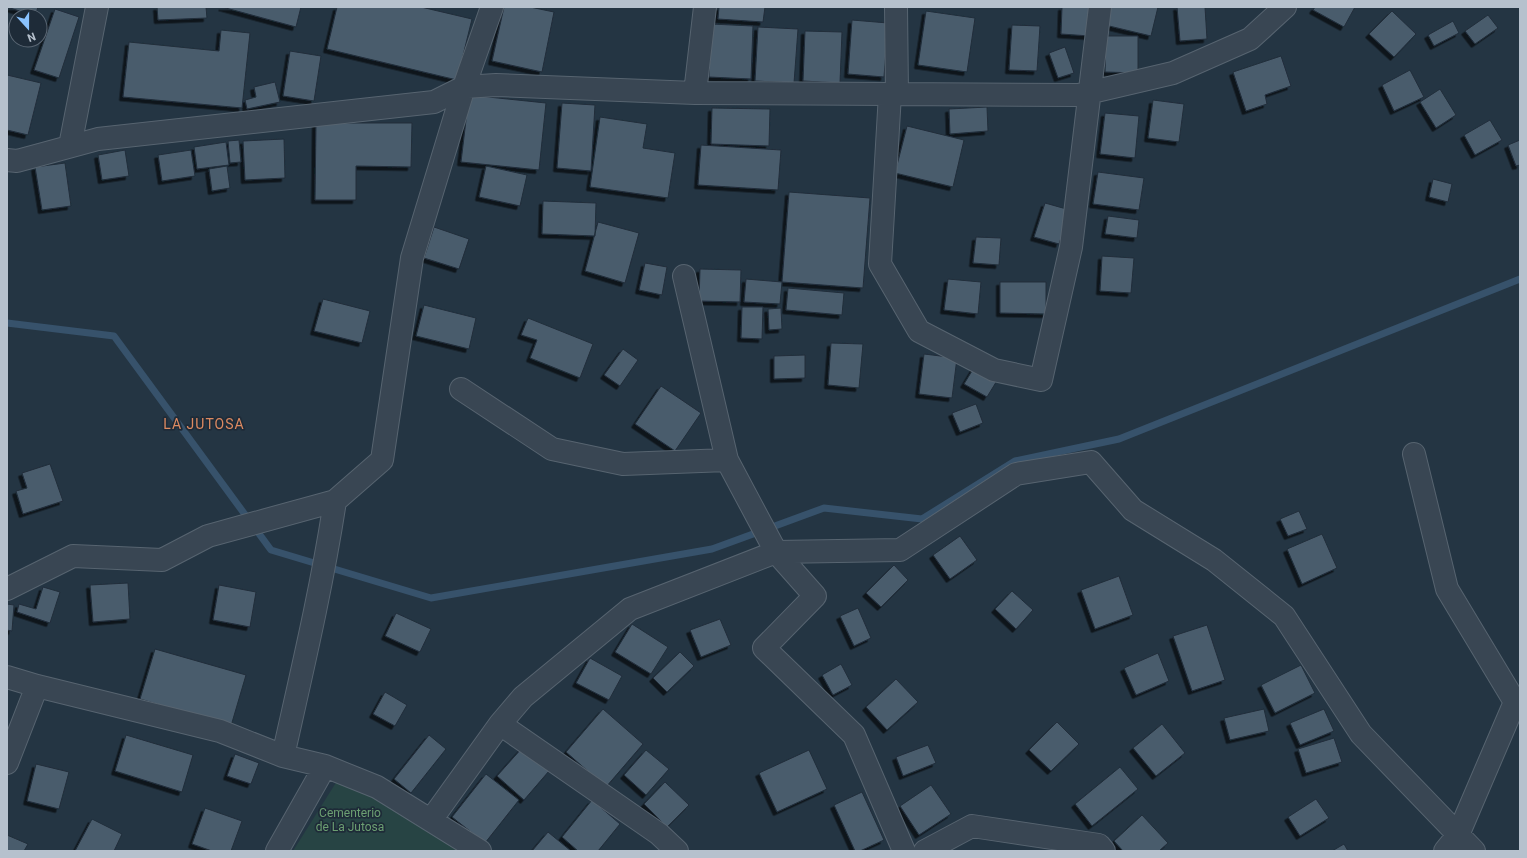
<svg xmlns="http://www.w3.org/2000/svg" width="1527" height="858" font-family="Roboto,sans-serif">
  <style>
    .green { fill: #274444 }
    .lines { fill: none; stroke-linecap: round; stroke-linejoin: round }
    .stream { stroke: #37526b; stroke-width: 7 }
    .building { fill: #4a5c6c; stroke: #202d3a; filter: url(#shadow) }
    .minor-casing { stroke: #576470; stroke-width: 24 }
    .minor { stroke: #394653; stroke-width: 22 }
    .labels { text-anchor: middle; stroke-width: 3.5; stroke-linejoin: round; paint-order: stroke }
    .park-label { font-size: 12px; fill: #6c9f72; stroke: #1e2b38 }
    .quarter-label { font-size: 14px; letter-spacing: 1px; fill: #dd8a61; stroke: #1e2b38 }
  </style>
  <defs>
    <filter id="shadow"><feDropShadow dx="-3.5" dy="3.5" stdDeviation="0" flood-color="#0009"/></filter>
  </defs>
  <rect width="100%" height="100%" fill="#243543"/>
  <!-- green -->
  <path class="green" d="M337,781L375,797L463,851H293Z"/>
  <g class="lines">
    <!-- stream -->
    <path class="stream" d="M7,323L114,336L271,550L431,598L712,549L824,508L922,519L1015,461L1119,439L1520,279"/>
  </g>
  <!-- building -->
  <path class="building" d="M7,7H38L35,16Z
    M157,7H206L207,18L158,20Z
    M222,7H301L296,27Z
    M337,7H421L472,19L457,80L327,49Z
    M504,7H530L554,12L542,72L492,61Z
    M719,7H765L763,22L718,19Z
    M1062,7H1092L1090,36L1061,34Z
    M1109,7H1158L1151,36L1105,25Z
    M1177,7H1205L1207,39L1180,41Z
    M1315,7H1355L1344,27L1313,10Z
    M55,9L79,17L59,78L34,70Z
    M926,11L975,18L967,72L918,65Z
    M1392,11L1416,34L1394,57L1369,34Z
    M1488,15L1498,28L1475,44L1465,31Z
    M852,20L888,23L884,77L848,74Z
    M1453,21L1459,33L1434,46L1428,35Z
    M711,24L753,26L751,79L709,77Z
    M1012,25L1040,26L1037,71L1009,70Z
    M758,27L798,29L794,83L755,81Z
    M221,30L250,33L242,108L123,97L129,42L219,51Z
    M805,31L842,32L840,83L803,81Z
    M1106,36H1138V73L1105,72Z
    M1065,47L1074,73L1058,78L1049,53Z
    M290,51L321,56L314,101L283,96Z
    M1281,56L1291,86L1265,95L1267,104L1246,111L1233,72Z
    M1410,70L1424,97L1394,111L1382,85Z
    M7,75L41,83L28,135L7,130Z
    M275,82L280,102L247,109L245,100L256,97L254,87Z
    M1440,89L1456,115L1436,128L1420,102Z
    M469,95L546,103L539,170L461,162Z
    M1153,100L1184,104L1179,142L1148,138Z
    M562,103L595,105L591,171L557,168Z
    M987,107L988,131L950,134L949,109Z
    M712,108L770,109L769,146L711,144Z
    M1105,113L1139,116L1135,158L1100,154Z
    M600,117L647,124L643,148L675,153L668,198L590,187Z
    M1490,120L1502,140L1475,155L1464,135Z
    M316,123H412L411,167L356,166V200H315Z
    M907,126L964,140L953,187L895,173Z
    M284,139L285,178L245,180L243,141Z
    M239,140L241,162L230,163L228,141Z
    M1520,140V165L1516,166L1508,145Z
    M226,142L229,165L197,169L194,147Z
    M701,145L781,150L778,190L698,185Z
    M125,150L129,176L102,180L98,155Z
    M191,150L195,176L162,181L158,155Z
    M65,163L71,206L42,210L35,167Z
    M227,166L230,188L212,191L209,169Z
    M486,166L527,175L520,206L479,197Z
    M1098,172L1144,178L1139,210L1093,204Z
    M1433,179L1452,184L1448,202L1429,197Z
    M789,192L870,198L863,288L782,282Z
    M543,201L596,203L595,236L542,234Z
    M1045,203L1070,210L1059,244L1034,237Z
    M1108,216L1139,220L1137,238L1105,234Z
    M598,222L639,233L625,283L585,271Z
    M434,227L469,239L459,269L424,258Z
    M976,237L1001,238L999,265L973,263Z
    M1102,256L1134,258L1131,293L1100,291Z
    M645,263L667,267L662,295L639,290Z
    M700,269L741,270L740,302L699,301Z
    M746,279L782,282L780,304L744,302Z
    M948,279L981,282L978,314L944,310Z
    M1000,282H1046V314L1000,313Z
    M788,288L844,293L842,315L786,310Z
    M323,299L370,311L362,343L314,331Z
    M424,305L476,318L469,349L416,336Z
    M742,307H763L762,339L741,338Z
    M781,308L782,329L769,330L768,309Z
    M528,318L593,344L580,378L530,358L537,340L521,335Z
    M831,343L863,344L859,388L828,385Z
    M623,349L638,360L620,386L604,375Z
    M924,354L957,358L952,398L919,394Z
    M805,355V378L774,379V356Z
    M975,366L998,379L987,397L964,384Z
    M661,386L701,413L675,451L635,424Z
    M976,404L983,423L960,432L952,413Z
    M50,464L63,501L23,514L16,491L27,488L22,473Z
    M1299,511L1307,529L1288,536L1280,519Z
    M1322,534L1337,568L1302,584L1287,549Z
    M960,536L977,560L950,579L933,555Z
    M894,565L908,580L881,607L866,593Z
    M1119,576L1133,615L1095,629L1081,590Z
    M128,583L130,619L93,622L90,585Z
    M219,585L256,592L250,627L213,620Z
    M43,587L60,592L50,623L17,612L19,604L36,609Z
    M1012,591L1033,610L1016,629L995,609Z
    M7,604L14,605L12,631L7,630Z
    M858,608L871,638L854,646L840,616Z
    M396,613L431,629L420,652L385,636Z
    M720,619L731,645L701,657L690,630Z
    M632,624L668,647L651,674L615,652Z
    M1207,625L1225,680L1192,691L1173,636Z
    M155,649L246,675L231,726L140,699Z
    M680,652L694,666L667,692L653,678Z
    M1158,653L1169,681L1136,695L1124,668Z
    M590,658L622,676L609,700L576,683Z
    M841,664L852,685L833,695L822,675Z
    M1301,665L1315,693L1275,713L1261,685Z
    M896,679L918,702L887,730L866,707Z
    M385,692L407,705L395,726L373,714Z
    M603,709L643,744L606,787L566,752Z
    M1264,709L1269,731L1230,740L1224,718Z
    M1324,709L1334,731L1300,745L1290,723Z
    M1057,722L1079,744L1051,771L1029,750Z
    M1162,724L1185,753L1156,776L1133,748Z
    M126,735L193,755L182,792L115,771Z
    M429,735L446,749L411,793L394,779Z
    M1334,738L1342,762L1306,773L1298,749Z
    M928,745L936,763L903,776L896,757Z
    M522,748L549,771L524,800L497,776Z
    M646,750L669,769L646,795L624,775Z
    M809,750L827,789L777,812L759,773Z
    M235,754L259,763L251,784L227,776Z
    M36,764L69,772L59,809L27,801Z
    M1120,767L1138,789L1092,826L1075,804Z
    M486,774L519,800L485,843L452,817Z
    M665,782L689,805L667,827L644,804Z
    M931,785L951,814L919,835L900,806Z
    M862,792L884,840L860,851H855L834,805Z
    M1316,799L1329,818L1300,836L1288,817Z
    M592,800L620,824L598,851H578L562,837Z
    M205,808L242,821L231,851H212L192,844Z
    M1142,815L1168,843L1159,851H1123L1114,841Z
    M92,819L122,834L114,851H75Z
    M548,832L571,851H532Z
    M7,835L28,844L24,851H7Z
    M1344,844L1348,851H1332Z"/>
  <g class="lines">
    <!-- minor casing -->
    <g class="minor-casing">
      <path id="minor" d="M896,7L897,94
        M695,93L705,7
        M890,94L880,264L919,331L994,370L1041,380L1071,247L1100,7
        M70,146L97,7
        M7,160L17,161L98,139L434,102L464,87L496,85L695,93L1079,95L1173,73L1250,39L1285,7
        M684,276L727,460L776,552L900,550L1016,474L1091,462L1133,510L1214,560L1284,616L1361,734L1474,851
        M461,389L552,449L623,464L727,460
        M1414,454L1447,589L1515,702L1458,835L1445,851
        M7,589L73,556L162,560L208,536L335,501L382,460L412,258L464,87L492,7
        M7,677L37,686L220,731L283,756L325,766L377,787L480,851
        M500,724L659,834L677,851
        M283,756C302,671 322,587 335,501
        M7,763L37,686
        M431,820L500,724L523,697L630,609L776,552L815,596L764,648L854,735L904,851
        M277,851L325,766
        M925,851L972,826L1099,845L1104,851"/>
    </g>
    <!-- minor -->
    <use href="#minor" class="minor"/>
  </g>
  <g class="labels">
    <!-- park labels -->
    <g class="park-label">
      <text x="350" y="817">Cementerio<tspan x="350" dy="14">de La Jutosa</tspan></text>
    </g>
    <!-- quarter labels -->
    <g class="quarter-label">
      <text x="204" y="429">LA JUTOSA</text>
    </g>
  </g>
  <!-- border -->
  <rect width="1527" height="858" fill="none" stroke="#b6c1cd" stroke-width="16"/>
  <!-- north arrow -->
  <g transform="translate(28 28) rotate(159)"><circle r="19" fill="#1e2b38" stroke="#5b6774"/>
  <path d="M0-3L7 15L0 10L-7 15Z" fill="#89c2fe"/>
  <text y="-6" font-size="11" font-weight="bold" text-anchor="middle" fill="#b6c1cd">N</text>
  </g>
</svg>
